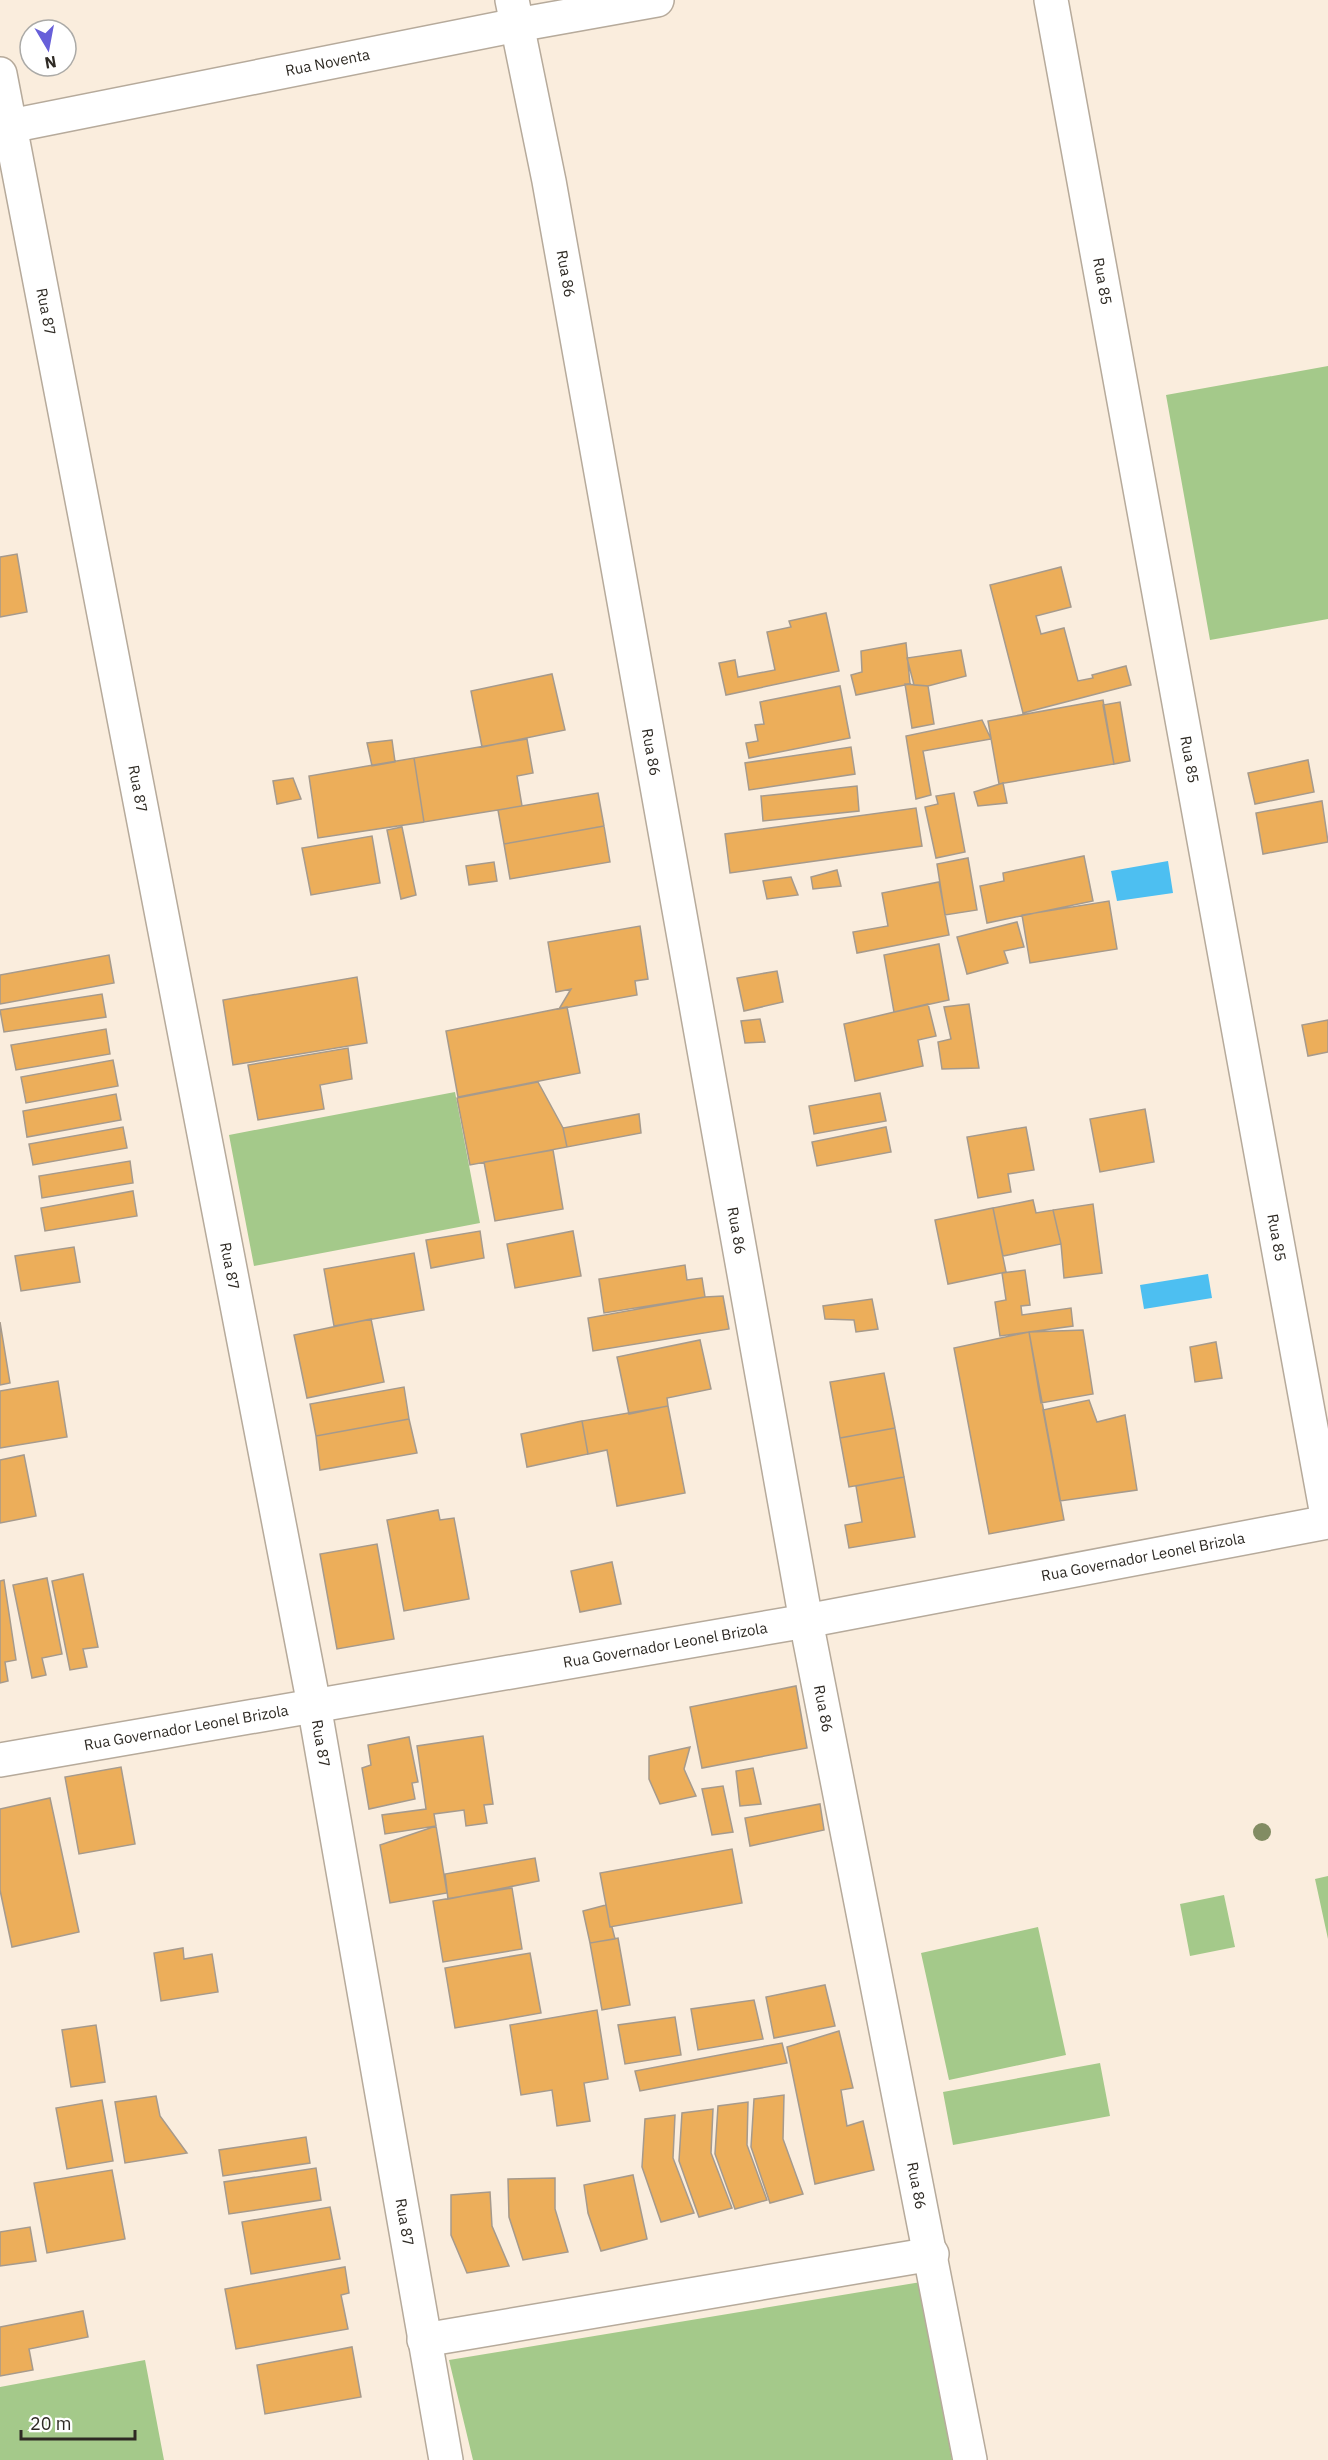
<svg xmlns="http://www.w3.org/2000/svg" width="1328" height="2460" font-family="'IBM Plex Sans',sans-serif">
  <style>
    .green { fill: #a4c98a }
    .water { fill: #4dbff1 }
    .building { fill: #ecae5a; stroke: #a69a8c; stroke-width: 1.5 }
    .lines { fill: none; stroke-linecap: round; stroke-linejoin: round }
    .minor-casing { stroke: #b6aa9b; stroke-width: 36 }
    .minor { stroke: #fff; stroke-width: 33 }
    .tree { fill: #828c63 }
    .labels { text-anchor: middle; stroke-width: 4.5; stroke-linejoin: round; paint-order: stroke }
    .street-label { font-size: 15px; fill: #2e2a24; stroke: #fff }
  </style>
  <rect width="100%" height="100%" fill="#faeddd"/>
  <!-- green -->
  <path class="green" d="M1328,366V619L1210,640L1166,395Z
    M455,1092L480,1223L254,1266L229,1135Z
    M1328,1876V1939L1315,1879Z
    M1224,1895L1235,1947L1190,1956L1180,1904Z
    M1038,1927L1066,2055L949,2080L921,1953Z
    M1100,2063L1110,2116L953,2145L943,2092Z
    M921,2282L952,2460H473L449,2360Z
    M145,2360L164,2460H0V2387Z"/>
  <!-- water -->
  <path class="water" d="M1168,861L1173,893L1117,901L1111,871Z
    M1208,1274L1212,1298L1144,1309L1140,1285Z"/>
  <!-- building -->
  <path class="building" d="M17,554L27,612L0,617V557Z
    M1061,567L1071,607L1036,616L1041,634L1064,628L1078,681L1093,678L1092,675L1126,666L1131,685L1023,713L990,585Z
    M826,613L839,671L726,695L719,663L735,660L738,677L775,670L767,632L791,627L789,621Z
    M906,643L910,684L856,695L851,675L862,672L861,651Z
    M961,650L966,676L928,686L914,685L907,658Z
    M552,674L565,730L482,747L471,691Z
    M905,684L928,686L934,724L912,728Z
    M840,686L850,738L749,758L746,743L758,741L755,725L764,724L760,702Z
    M1103,700L1114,764L999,784L988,721Z
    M1120,702L1130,761L1114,764L1103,705Z
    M982,720L991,739L923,751L931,795L916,799L906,736Z
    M527,739L533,773L517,776L522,806L424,822L414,758Z
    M392,740L395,762L372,766L367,743Z
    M851,747L855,774L749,790L745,763Z
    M414,758L424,822L318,838L309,776Z
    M1308,760L1314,792L1255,804L1248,773Z
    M293,778L301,799L277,804L273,781Z
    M1003,783L1007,803L978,806L974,792Z
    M857,786L859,811L763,821L761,796Z
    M598,793L604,826L504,844L498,810Z
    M954,793L965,852L936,858L925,807L938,804L936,796Z
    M1322,801L1328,842L1263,854L1256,813Z
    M916,808L922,846L730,873L725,834Z
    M604,826L610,862L510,879L504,844Z
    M402,827L416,895L401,899L387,830Z
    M372,836L380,883L311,895L302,848Z
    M1084,856L1093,901L987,923L980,886L1004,881L1003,873Z
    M968,858L977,910L945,915L937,864Z
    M494,862L497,881L469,885L466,866Z
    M837,870L841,886L813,889L811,877Z
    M791,877L798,895L767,899L763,881Z
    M939,882L949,935L857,953L853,932L888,926L882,893Z
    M1109,901L1117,949L1030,963L1022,915Z
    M1017,922L1024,947L1004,951L1008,963L967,974L957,937Z
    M640,926L648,979L635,981L637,995L559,1009L571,989L556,992L548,942Z
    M939,944L949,1000L894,1012L884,955Z
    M109,955L114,983L0,1004V975Z
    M777,971L783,1002L744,1011L737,978Z
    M357,977L367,1043L233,1065L223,1000Z
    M102,994L106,1017L4,1032L0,1010Z
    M928,1004L936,1036L918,1040L923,1066L855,1081L844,1024Z
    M969,1004L979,1068L942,1069L938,1042L951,1039L944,1007Z
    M567,1007L580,1073L458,1097L446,1031Z
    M760,1019L765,1042L745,1043L741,1021Z
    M1328,1020V1052L1308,1056L1302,1025Z
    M106,1029L110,1054L16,1070L11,1045Z
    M348,1048L352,1079L320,1085L324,1109L258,1120L248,1065Z
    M113,1060L118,1086L26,1103L21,1077Z
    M538,1082L563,1128L567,1147L470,1165L457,1098Z
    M880,1093L886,1121L814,1134L809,1106Z
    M116,1094L121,1120L27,1137L23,1111Z
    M1145,1109L1154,1162L1100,1172L1090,1119Z
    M639,1114L641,1133L567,1147L563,1128Z
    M123,1127L127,1148L33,1165L29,1144Z
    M886,1127L891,1152L817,1166L812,1142Z
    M1026,1127L1034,1170L1008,1174L1011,1192L978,1198L967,1137Z
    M553,1150L563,1209L495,1221L484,1162Z
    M130,1161L133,1183L42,1198L39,1176Z
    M133,1191L137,1216L45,1231L41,1208Z
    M1033,1200L1036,1213L1053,1210L1061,1244L1003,1256L993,1208Z
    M1093,1204L1102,1273L1064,1278L1061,1244L1053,1210Z
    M993,1208L1006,1272L948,1284L935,1220Z
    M480,1231L484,1258L431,1268L426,1240Z
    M573,1231L581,1276L515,1288L507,1244Z
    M74,1247L80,1282L21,1291L15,1256Z
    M414,1253L424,1310L334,1326L324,1269Z
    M685,1265L687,1280L702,1278L705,1297L604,1313L599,1279Z
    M1025,1270L1030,1305L1021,1306L1022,1315L1071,1308L1073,1326L1000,1336L995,1302L1006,1300L1002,1273Z
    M723,1296L729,1329L593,1351L588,1318L705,1297Z
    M872,1299L878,1329L856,1332L854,1320L825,1319L823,1306Z
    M371,1319L384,1382L307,1398L294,1335Z
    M0,1322L10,1383L0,1385Z
    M1083,1330L1093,1394L1041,1403L1029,1332Z
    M1029,1332L1064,1520L989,1534L954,1348Z
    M700,1340L711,1389L667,1398L668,1406L629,1414L617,1357Z
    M1216,1342L1222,1378L1195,1382L1190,1347Z
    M884,1373L895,1428L840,1438L830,1382Z
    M58,1381L67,1437L0,1448V1391Z
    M404,1387L409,1419L316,1436L310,1404Z
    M1089,1400L1097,1422L1125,1415L1137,1490L1060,1501L1043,1410Z
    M668,1406L685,1493L617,1506L607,1450L588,1454L582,1421Z
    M409,1419L417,1453L320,1470L316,1436Z
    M582,1421L588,1454L527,1467L521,1434Z
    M895,1428L904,1477L849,1487L840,1438Z
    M24,1455L36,1516L0,1523V1460Z
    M904,1477L915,1537L849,1548L845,1525L862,1522L856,1486Z
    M438,1510L440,1520L454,1518L469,1599L404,1611L387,1520Z
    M377,1544L394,1639L337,1649L320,1554Z
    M612,1562L621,1604L580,1612L571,1571Z
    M83,1574L98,1647L83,1649L87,1667L70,1670L52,1581Z
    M47,1578L62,1654L42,1658L46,1675L32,1678L13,1585Z
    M4,1580L16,1660L5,1662L8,1681L0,1683V1581Z
    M796,1686L807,1748L702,1768L690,1707Z
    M483,1736L493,1804L484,1805L487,1823L466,1826L464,1810L434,1814L436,1826L385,1834L382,1815L426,1809L417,1746Z
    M409,1737L418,1782L412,1783L415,1799L369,1809L362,1768L371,1765L368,1745Z
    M690,1747L684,1769L696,1796L660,1804L649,1779V1756Z
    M121,1767L135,1844L79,1854L65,1777Z
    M753,1768L761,1804L740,1806L736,1771Z
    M723,1786L733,1832L712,1835L702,1789Z
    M50,1798L79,1932L12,1947L0,1890V1809Z
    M820,1804L824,1830L750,1846L745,1818Z
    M436,1826L447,1893L390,1903L380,1845Z
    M732,1849L742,1903L610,1927L600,1873Z
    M535,1858L539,1881L448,1899L445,1874Z
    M512,1888L522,1949L443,1962L433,1901Z
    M606,1905L610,1927H612L615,1939L590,1943L583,1911Z
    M618,1938L630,2005L602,2010L590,1943Z
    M183,1948L184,1959L212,1954L218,1992L161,2001L154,1953Z
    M530,1953L541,2013L455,2028L445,1968Z
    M825,1985L835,2026L774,2038L766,1997Z
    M754,2000L763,2039L698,2050L691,2009Z
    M597,2010L608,2079L584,2083L590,2121L557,2126L552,2090L521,2095L510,2025Z
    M675,2017L681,2055L625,2064L618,2025Z
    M96,2025L105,2082L71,2087L62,2030Z
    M839,2031L853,2088L841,2090L847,2126L863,2121L874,2170L815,2184L787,2047Z
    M782,2043L787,2063L640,2091L635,2071Z
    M784,2095L783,2139L803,2194L770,2203L751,2147L754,2099Z
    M156,2096L160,2116L187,2153L125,2163L115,2102Z
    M102,2100L113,2161L67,2169L56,2108Z
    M748,2102L747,2145L767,2200L735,2209L715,2154L718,2106Z
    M713,2109L711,2153L732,2208L699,2217L679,2161L682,2113Z
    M675,2115L673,2158L694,2213L661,2222L642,2167L645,2119Z
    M306,2137L310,2163L223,2176L219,2150Z
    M316,2168L321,2200L229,2214L224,2182Z
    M112,2170L125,2239L47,2253L34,2183Z
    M633,2175L647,2239L601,2251L588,2213L584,2185Z
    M555,2178V2209L568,2252L523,2260L509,2217L508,2179Z
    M490,2192L492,2226L509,2266L467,2273L451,2235V2195Z
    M330,2207L340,2259L251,2274L242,2222Z
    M30,2227L36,2261L0,2266V2232Z
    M345,2267L349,2293L341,2295L348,2329L236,2349L225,2289Z
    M83,2311L88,2337L29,2349L33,2370L0,2376V2327Z
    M352,2347L361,2397L265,2414L257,2365Z"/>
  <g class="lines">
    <!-- minor casing -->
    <g class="minor-casing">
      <g id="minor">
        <path id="s1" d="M512,0L549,181L806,1621L970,2460"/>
        <path id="s2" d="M1051,0L1328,1521"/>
        <path id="s3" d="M0,74L314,1705L446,2460"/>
        <path id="s4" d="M0,128L517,25L657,0"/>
        <path id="s5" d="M0,1760L806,1621L1328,1522"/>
        <path d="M424,2340L932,2254"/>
      </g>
    </g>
    <!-- minor -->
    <use href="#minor" class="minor"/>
  </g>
  <!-- trees -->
  <circle class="tree" cx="1262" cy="1832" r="9"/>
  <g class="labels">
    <!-- street labels -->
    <g class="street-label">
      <text dy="5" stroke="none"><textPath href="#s4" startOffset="334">Rua Noventa</textPath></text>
      <text dy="5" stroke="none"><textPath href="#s1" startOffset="279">Rua 86</textPath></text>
      <text dy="5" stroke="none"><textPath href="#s2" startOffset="286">Rua 85</textPath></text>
      <text dy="5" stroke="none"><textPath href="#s3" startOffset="242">Rua 87</textPath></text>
      <text dy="5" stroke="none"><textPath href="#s1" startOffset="765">Rua 86</textPath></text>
      <text dy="5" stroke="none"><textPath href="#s2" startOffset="772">Rua 85</textPath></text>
      <text dy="5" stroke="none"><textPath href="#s3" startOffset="728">Rua 87</textPath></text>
      <text dy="5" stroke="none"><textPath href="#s1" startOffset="1251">Rua 86</textPath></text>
      <text dy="5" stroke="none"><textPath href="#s2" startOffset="1258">Rua 85</textPath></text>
      <text dy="5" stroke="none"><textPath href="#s3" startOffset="1214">Rua 87</textPath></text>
      <text dy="5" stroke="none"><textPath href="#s5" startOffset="1161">Rua Governador Leonel Brizola</textPath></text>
      <text dy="5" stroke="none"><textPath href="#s5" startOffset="675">Rua Governador Leonel Brizola</textPath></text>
      <text dy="5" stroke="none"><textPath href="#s1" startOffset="1737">Rua 86</textPath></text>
      <text dy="5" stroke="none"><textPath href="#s5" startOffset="189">Rua Governador Leonel Brizola</textPath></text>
      <text dy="5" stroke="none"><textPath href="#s3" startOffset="1700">Rua 87</textPath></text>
      <text dy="5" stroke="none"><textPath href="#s1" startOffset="2223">Rua 86</textPath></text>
      <text dy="5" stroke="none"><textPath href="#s3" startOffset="2186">Rua 87</textPath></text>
    </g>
  </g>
  <!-- north arrow -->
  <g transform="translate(48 48) rotate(170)"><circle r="28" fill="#ffffff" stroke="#abaaa7" stroke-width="1.5"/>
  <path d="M0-4.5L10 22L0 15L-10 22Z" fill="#675fd9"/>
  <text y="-9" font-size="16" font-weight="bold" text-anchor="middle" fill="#2e2a24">N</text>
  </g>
  <!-- scale -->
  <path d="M21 2430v9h114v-9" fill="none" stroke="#2e2a24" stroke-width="3"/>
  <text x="30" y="2430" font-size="18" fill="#2e2a24" stroke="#ffffff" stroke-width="4.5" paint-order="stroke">20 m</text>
</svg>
